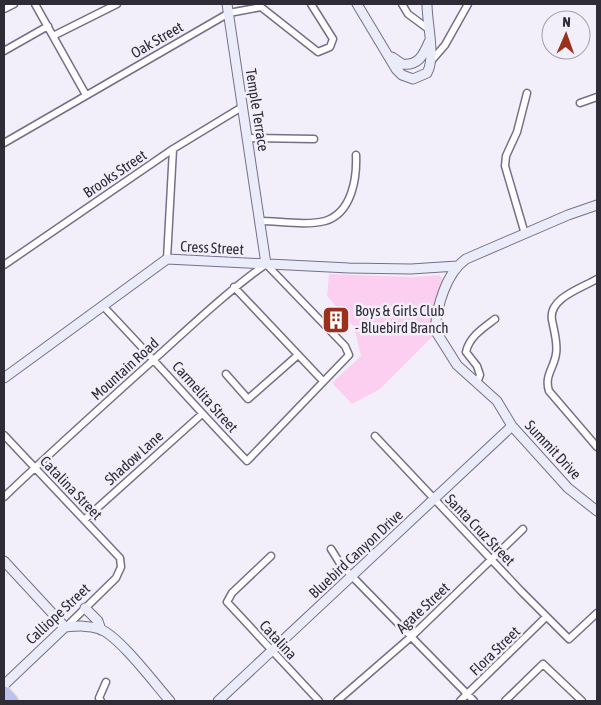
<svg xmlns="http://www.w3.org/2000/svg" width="601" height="705" font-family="'Asap Condensed',sans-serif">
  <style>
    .green { fill: #fccff0 }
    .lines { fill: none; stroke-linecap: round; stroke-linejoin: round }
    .street-casing { stroke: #766f89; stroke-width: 9 }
    .secondary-casing { stroke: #766f89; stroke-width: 11 }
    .highway-casing { stroke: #d1d1d3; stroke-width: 14 }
    .street { stroke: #fff; stroke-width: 6 }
    .secondary { stroke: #eaecfa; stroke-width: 9 }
    .highway { stroke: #b9c1ef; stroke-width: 11 }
    .labels { text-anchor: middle; stroke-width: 5; stroke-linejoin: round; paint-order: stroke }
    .street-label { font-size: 15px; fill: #2f2c37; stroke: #f2effb }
    .poi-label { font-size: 15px; fill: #2f2c37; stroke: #f2effb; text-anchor: start }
  </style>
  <rect width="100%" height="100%" fill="#f2effb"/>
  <!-- green -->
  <path class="green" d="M329,274L414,277L439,275L444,280L432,319L433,336L380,389L352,404L332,383L361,356L354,327L327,296Z"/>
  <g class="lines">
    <!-- street casing -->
    <g class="street-casing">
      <path id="street" d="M35,4L86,95
        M402,4L408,14L427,28
        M4,9L14,4
        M53,36L117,4
        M4,51L48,26
        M432,60L445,45L468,4
        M580,103L597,97
        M247,138L314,139
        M4,143L229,13L261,7L318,52L330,47L333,39L311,4
        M259,221C280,221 305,226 325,221C352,213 357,178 356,155
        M525,234L505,166L506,156L517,132L527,93
        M167,259L173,149
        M4,265L173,149L242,107
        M597,279C582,288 548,298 552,320C554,331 558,343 556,354C554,368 544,376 549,391L597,447
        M234,287L322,380
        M226,374L248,399L298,355
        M477,383L480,375L477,366L466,352C469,337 483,328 495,319
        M4,435L120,558L121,567L116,578L66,627
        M375,436L521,591L569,639L597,613
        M4,497C52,451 101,407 150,363C188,329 224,294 266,264L345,346L349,355L247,461C198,410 152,357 103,306
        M84,520L202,414
        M331,549L341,565L474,701
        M271,556L232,593L227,602L319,701
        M101,701L99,698L106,682
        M337,701L412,636L523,529
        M460,701L546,617
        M505,701L543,664L582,701"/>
    </g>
    <!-- secondary casing -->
    <g class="secondary-casing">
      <path id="secondary" d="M227,4L266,264
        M357,4L396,69L402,75L413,79L427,73C436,57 427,24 427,4
        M392,57L402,64C418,66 423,56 429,42
        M597,205L568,215L466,259C446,273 437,306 435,330L457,365L497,401L512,426L568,488L597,511
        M4,378L167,259L349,268L411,269L457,266
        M4,561L65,627
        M85,608L98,621L101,630
        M65,627C77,626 88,625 100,629C120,637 155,684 170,701
        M4,685L65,627
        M218,701L512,426"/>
    </g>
    <!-- highway casing -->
    <g class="highway-casing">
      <path id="highway" d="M4,692L12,701"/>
    </g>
    <!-- street -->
    <use href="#street" class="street"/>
    <!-- secondary -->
    <use href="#secondary" class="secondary"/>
    <!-- highway -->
    <use href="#highway" class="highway"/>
  </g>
  <!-- icons -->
  <defs>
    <g id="building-square" transform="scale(1.4375)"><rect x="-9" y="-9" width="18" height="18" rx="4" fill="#9a311c" stroke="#f2effb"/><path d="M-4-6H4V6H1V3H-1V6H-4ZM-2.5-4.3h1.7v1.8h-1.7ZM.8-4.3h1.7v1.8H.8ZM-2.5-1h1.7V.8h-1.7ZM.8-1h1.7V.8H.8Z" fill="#fff"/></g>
  </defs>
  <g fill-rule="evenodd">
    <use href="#building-square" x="336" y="320"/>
  </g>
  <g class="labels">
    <!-- street labels -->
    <g class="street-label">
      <text transform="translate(157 40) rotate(-30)" y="5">Oak Street</text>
      <text transform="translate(257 110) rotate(81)" y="5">Temple Terrace</text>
      <text transform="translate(115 174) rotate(-34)" y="5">Brooks Street</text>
      <text transform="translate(212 248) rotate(3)" y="5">Cress Street</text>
      <text transform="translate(125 369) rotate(-42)" y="5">Mountain Road</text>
      <text transform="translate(205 397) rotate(48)" y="5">Carmelita Street</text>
      <text transform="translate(553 450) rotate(47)" y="5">Summit Drive</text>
      <text transform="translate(134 458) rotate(-42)" y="5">Shadow Lane</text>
      <text transform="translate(71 488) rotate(46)" y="5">Catalina Street</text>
      <text transform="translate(480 530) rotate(46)" y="5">Santa Cruz Street</text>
      <text transform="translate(356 554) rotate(-43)" y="5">Bluebird Canyon Drive</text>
      <text transform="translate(423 608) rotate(-43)" y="5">Agate Street</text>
      <text transform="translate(58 614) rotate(-43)" y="5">Calliope Street</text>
      <text transform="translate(278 640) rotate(47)" y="5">Catalina</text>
      <text transform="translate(495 651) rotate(-44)" y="5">Flora Street</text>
    </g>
    <!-- poi labels -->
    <g class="poi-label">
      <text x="355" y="316">Boys &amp; Girls Club<tspan x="355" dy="17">- Bluebird Branch</tspan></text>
    </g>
  </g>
  <!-- border -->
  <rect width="601" height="705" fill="none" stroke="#2f2c37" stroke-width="10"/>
  <!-- north arrow -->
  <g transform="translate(566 35) rotate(2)"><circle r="24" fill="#f2effb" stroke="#a4a1ad"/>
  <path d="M0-4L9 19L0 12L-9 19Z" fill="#9a311c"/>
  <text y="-8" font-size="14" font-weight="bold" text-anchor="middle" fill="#2f2c37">N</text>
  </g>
</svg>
